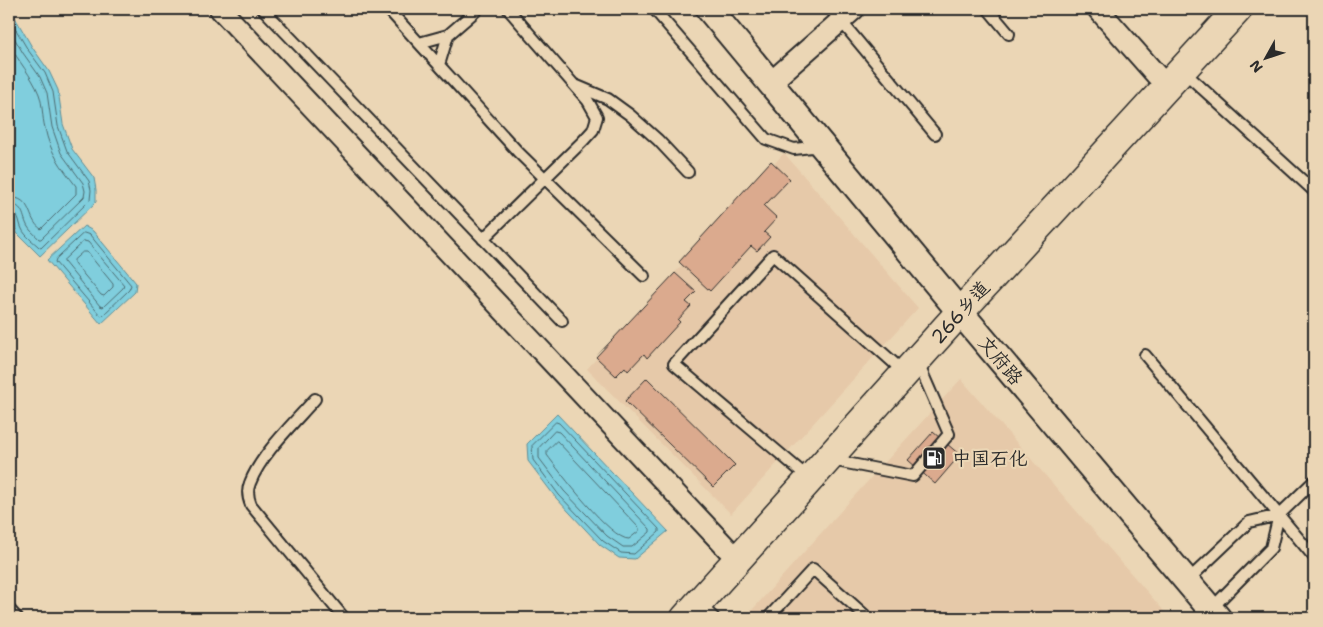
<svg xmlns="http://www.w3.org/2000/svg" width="1323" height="627" font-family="'Shantell Sans','LXGW WenKai TC',sans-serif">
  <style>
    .built { fill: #e6c9a9 }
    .water { fill: #80cedd; stroke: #5e8d96 }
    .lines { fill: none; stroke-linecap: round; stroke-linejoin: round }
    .shore { stroke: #4d6c72; stroke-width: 1 }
    .building { fill: #dbaa8e; stroke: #2b2b2b }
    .service-casing { stroke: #2b2b2b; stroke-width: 14 }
    .minor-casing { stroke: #2b2b2b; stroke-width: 24 }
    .tertiary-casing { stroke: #2b2b2b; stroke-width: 29 }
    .secondary-casing { stroke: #2b2b2b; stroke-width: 31 }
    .service { stroke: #ebd6b5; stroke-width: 10 }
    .minor { stroke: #ebd6b5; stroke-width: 20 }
    .tertiary { stroke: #ebd6b5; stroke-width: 25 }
    .secondary { stroke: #ebd6b5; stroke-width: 28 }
    .labels { text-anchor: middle; stroke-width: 4.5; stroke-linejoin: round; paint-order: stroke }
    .street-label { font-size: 19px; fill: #2b2b2b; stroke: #ebd6b5 }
    .poi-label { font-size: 19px; fill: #2b2b2b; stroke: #ebd6b5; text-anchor: start }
  </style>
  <rect width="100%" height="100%" fill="#ebd6b5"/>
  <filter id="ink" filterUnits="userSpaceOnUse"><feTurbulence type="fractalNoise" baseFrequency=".02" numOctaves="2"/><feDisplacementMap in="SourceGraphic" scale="10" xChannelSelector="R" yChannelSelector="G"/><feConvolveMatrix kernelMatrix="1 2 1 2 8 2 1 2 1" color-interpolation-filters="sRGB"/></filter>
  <g filter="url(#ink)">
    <!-- built -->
    <path class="built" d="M784,153L918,308L731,514L587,369Z
      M961,379L1170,618H745L848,503Z"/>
    <!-- water -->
    <path class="water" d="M9,12L13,14L32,47L49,71L58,90L63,124L72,149L94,178L96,190V202L40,256L17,233L13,219L9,213Z
      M84,226L93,231L136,283L135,292L101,324L47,260Z
      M557,414L668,531L635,559L619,558L600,545L556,498L528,461L527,444Z"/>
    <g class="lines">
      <!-- shore -->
      <path class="shore" d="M9,18L28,50L45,73L53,92L58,126L67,151L89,181L91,190L90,200L41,248L39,247C34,242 25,236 22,229C18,221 20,212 9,211
        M9,29L23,53L40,77L47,93L52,127L61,153L83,183L85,191L84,197L41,239H39C36,235 30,231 28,227C22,217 25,205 9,204
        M9,44C18,61 32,76 39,94C43,105 42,117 45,128C50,153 61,166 76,186V194L41,229C26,219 34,198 9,197
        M84,233L90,235L131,285L129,290L102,316L100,315L55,262L56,259Z
        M84,241L88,242L124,285L123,288L103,307L100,306L64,262V260Z
        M83,252H87L113,284V287L104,296L101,295L74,263V260Z
        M556,422L559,423L659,529V532L634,554L621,553L603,541L559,495L533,460L532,446Z
        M555,431L559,432L650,529V532L632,547H623L607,536L564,491L539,458V448Z
        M557,441L639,528V531L629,539C611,540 559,471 547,455V451Z"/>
    </g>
    <!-- building -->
    <path class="building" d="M771,161L790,179L764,206L777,218L764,232L770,237L757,251L751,246L710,291L679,262Z
      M675,273L696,292L686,302L691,306L678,320L680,322L647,358L644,354L628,371L625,367L616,376L596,357Z
      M647,378L735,465L713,487L625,401Z
      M933,432L960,455L935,484L908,460Z"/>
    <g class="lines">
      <!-- service casing -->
      <g class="service-casing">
        <path id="service" d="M263,9L562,321
          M388,9L518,152L644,276
          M654,9L766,139L794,149L821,146
          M831,9L935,134
          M988,9L1009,34
          M419,43L448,35
          M439,65L448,35L478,9
          M1182,70L1314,191
          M575,85L608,99L630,115L658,140L688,172
          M483,239L583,141L593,130L597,117L588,101L508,9
          M1145,355L1314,557
          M315,399C294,423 261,454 250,483C247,490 248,498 251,505L344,618
          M831,460L913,476L949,434L918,363
          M810,479L674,364L773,255L904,372
          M1279,515L1314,481
          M1187,581L1249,522L1279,515L1271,548L1211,609
          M699,604L714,618
          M9,609L17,618
          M768,618L813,569L868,618"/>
      </g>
      <!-- minor casing -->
      <g class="minor-casing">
        <path id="minor" d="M220,9L738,560
          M1098,9L1167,87
          M770,83L854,9"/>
      </g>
      <!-- tertiary casing -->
      <g class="tertiary-casing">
        <path id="tertiary" d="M709,9L960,312L1218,618"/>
      </g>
      <!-- secondary casing -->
      <g class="secondary-casing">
        <path id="secondary" d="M685,618L960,312L1238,9"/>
      </g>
      <!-- service -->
      <use href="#service" class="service"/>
      <!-- minor -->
      <use href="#minor" class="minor"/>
      <!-- tertiary -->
      <use href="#tertiary" class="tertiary"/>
      <!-- secondary -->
      <use href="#secondary" class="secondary"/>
    </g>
  </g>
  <!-- icons -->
  <defs>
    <g id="fuel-square" transform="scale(1.25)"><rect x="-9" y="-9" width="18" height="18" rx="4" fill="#2b2b2b" stroke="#ebd6b5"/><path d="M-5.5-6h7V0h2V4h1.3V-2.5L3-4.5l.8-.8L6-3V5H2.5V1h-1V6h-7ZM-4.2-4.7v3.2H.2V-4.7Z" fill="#fff"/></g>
  </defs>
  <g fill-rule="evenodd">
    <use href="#fuel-square" x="934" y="458"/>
  </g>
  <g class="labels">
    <!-- street labels -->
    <g class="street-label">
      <text transform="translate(960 312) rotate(-48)" y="7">266乡道</text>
      <text transform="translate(1001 360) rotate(50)" y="7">文府路</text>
    </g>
    <!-- poi labels -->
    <g class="poi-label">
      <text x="952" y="465">中国石化</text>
    </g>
  </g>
  <!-- margin -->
  <rect width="1323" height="627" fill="none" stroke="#ebd6b5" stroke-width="30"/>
  <rect x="15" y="15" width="1293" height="597" fill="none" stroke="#2b2b2b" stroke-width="2" filter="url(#ink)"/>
  <!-- north arrow -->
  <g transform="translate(1266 58) rotate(230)" stroke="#ebd6b5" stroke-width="4" paint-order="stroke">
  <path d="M0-4L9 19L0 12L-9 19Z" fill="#2b2b2b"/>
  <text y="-8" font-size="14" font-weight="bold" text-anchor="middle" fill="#2b2b2b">N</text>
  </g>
</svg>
